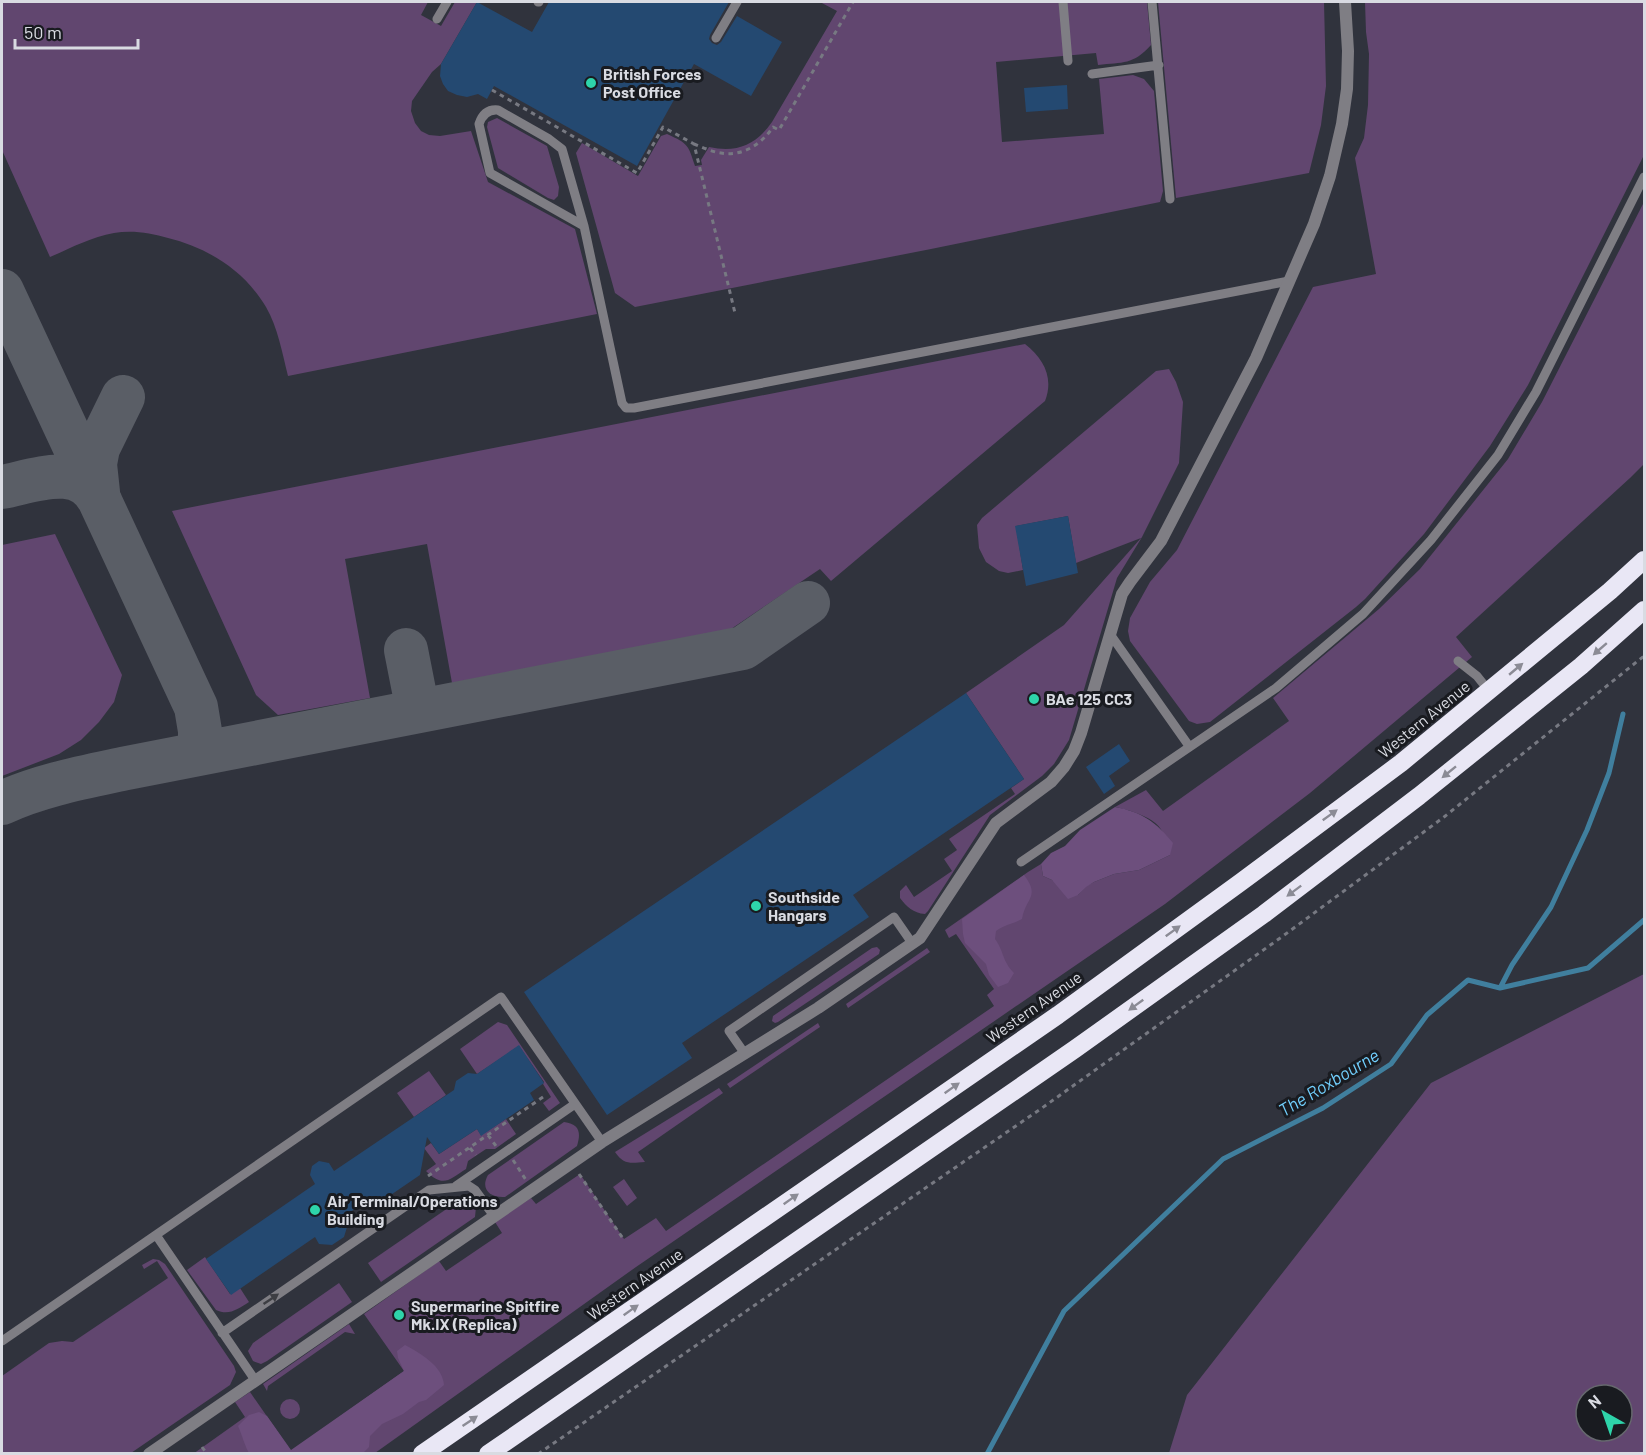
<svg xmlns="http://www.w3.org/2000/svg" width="1646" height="1455" font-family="Barlow,sans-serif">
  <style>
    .green { fill: #61466f; fill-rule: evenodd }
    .forest { fill: #6d4f7d }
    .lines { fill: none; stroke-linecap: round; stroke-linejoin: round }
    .stream { stroke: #407f9e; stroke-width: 5 }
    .taxiway { stroke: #5a5e66; stroke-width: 44 }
    .building { fill: #244971 }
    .path { stroke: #777982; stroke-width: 3; stroke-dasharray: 4.5 4.5; stroke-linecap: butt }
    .lane { stroke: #7f7e84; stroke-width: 9 }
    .street { stroke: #7f7e84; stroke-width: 12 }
    .highway { stroke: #e9e7f5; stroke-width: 18 }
    .oneway { fill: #8b8b95 }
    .oneway2 { fill: #3d3e43 }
    .poi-dot { fill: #2ed4aa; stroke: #191b20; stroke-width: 2 }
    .labels { text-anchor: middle; stroke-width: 6; stroke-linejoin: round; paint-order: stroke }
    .poi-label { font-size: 16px; font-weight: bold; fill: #d9dbe2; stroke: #191b20; text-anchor: start }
    .street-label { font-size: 16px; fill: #d9dbe2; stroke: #191b20 }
    .water-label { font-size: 18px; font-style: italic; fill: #72d0fe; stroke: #191b20 }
  </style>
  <rect width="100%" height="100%" fill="#30333d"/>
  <!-- green -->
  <path class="green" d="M2,2H428L421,15L441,26L455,2H477L441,64L432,72L412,101L411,111L415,123L421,131L429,135L440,136L471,131L488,182L575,229L597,314L288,376C282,352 278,328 266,307C244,270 208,248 168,238C151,233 132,230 114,233C91,237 71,248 50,257L2,150Z
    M820,2H1147L1151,45C1133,65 1123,62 1098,65L1096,53L996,62L1002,142L1104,134L1099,79L1133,75L1144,79L1154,91L1163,191L1160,202L931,249L635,307L615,293L576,153L582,143L638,176L661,136L667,134C689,144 688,145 695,166L702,165L701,160L709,147C737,153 756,145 772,122L837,11Z
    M1158,2H1324L1326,86L1321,125L1309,173L1176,198Z
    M1365,2H1644V155L1528,385L1490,446L1424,534L1365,599L1356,607L1210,722L1197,724L1189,721L1130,641L1128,631L1130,618L1150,582L1177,550L1313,287L1376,274L1355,158L1364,138L1368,105L1369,54L1366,32Z
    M497,118L547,146L559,187L558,196L554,200L548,198L498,168L487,127L488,122Z
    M1644,202V464L1630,478L1456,637L1472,657L1310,793L1165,904L636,1267L375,1453L193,1454L245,1417L235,1402L250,1392L291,1451L404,1371L364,1314L439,1261L446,1271L502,1233L495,1222L531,1198L536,1204L580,1174L624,1239L656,1218L666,1231L994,1006L987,995L994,989L956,934L949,938L945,930L1028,872L1041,864L1043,876L1052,880L1078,895L1086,886L1094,882L1114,874L1139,870L1170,855C1168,847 1166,838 1162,831C1155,817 1129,810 1115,807L1146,790L1163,811L1289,721L1273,698L1379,609L1420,569L1508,459L1542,402Z
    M1025,344C1044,359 1054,378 1045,401L831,581L820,569L731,629L452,683L427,544L345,559L370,698L278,715L256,695L172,511Z
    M1169,369L1176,382L1183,402L1179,463L1142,537L1117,578L1069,740L1054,764L1042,776L990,815L928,911L925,914C913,913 907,907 900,898V891L906,885L914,897L952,871L944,859L957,850L949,839L1015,794L1011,788L1024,779L966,693L1064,625L1141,538L1076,563L1068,516L1016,526L1023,570L1008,573L999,571L986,562L979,548L977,525L982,518L1156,371Z
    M55,534L122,675L114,702L99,722L81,740L59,754L2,776V545Z
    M877,947L880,950L879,954L778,1022L775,1023L772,1021L773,1016L872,948Z
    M927,948L930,952L848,1008L846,1004Z
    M1644,974V1453H1169L1187,1395L1431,1083ZM1586,1395H1622V1431H1586Z
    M498,1022L507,1025L560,1103L549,1111L543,1103L551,1097L543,1084L544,1082L519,1046L477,1074L460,1049Z
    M818,1023L820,1027L730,1088L727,1084Z
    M429,1071L446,1095L414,1117L397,1093Z
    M719,1088L723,1093L638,1152L645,1162C630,1163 624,1165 615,1152Z
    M506,1119L516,1134L495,1149H486L468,1161L466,1169C449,1180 443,1188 426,1171L436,1164L424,1148L431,1143L439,1154L477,1129L481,1135Z
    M564,1122C580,1124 581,1133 577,1146L505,1197C490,1198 480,1189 488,1175Z
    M624,1179L637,1198L627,1206L613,1187Z
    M467,1198L471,1199L476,1207L475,1217L381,1282L368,1263L461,1199Z
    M205,1257L230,1294L240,1288L249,1302C238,1309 229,1316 216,1310L187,1270Z
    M153,1259L159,1260L165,1264L234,1366L236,1372L230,1385L131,1453H2V1376L49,1343L62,1341L73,1342L168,1278L157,1261L144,1269L142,1265Z
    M339,1283L352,1302L267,1361L261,1364L253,1361L248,1351L253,1343Z
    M349,1324L355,1334L345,1332L268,1386L267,1391L263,1384Z
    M280 1409a10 10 0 1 1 20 0a10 10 0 1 1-20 0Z"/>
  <!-- forest -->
  <path class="forest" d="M1115,807C1142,812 1156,822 1173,843L1170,855L1139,870L1114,874L1094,882L1086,887L1078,895L1068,899L1052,880L1043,876L1041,864L1051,853L1065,846L1080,830Z
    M1024,875C1041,897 1025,898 1022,919C1013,924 1004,925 996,931L995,939C1004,951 1002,961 1014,973L1008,983L998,987L989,975L986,964L965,943L963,934L962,919Z
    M405,1345C420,1353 443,1366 444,1385L426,1400L419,1402L403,1414L382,1424L370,1436L369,1447L363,1453L250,1454C245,1448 242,1434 238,1426L249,1415L259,1412L267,1416L291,1450L404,1371L398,1358L397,1351Z"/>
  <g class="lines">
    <!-- stream -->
    <path class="stream" d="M1500,988L1588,968L1644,920
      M987,1454L1064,1311L1223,1159L1323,1108L1391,1064L1427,1015L1468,980L1500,988L1512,965L1551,907L1587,830L1609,773L1623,714"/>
    <!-- taxiway -->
    <path class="taxiway" d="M2,291L196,707L200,731V753
      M2,487C37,480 81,461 101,503
      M98,492L95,464L98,448L123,397
      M406,650L418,711
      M2,803C41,785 85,777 127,768L743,648L808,603"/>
  </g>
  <!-- building -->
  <path class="building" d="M477,2L532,32L549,2H729L710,35L709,39L712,43L717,45L721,42L737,16L782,42L751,96L694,64L637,166L494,86L487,99L478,94L467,97L457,95L448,91L443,84L440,76L441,64Z
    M1067,85L1068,109L1026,112L1024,88Z
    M1068,516L1078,573L1026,586L1015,526Z
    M966,693L1024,779L853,895L869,917L682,1043L692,1058L607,1115L524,992Z
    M1119,744L1130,761L1109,776L1115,786L1104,794L1086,767Z
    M519,1045L544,1083L530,1093L534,1100L481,1136L477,1129L439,1154L427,1137L420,1175L379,1203L368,1200L343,1217L348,1224L344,1237L332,1245L319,1244L315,1237L231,1295L206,1259L315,1184L310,1175L312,1166L319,1161L329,1163L334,1171L454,1090L456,1081L468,1073L477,1074Z"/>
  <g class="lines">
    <!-- path -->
    <path class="path" d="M492,90L637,173L663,127L694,144L735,313
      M694,144C702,147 712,152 721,153C742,157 762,144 773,127L779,130L853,2
      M488,1135L496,1146
      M470,1148L476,1155
      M513,1160L526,1180
      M579,1174L624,1240
      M428,1176L546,1095
      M202,1447L207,1454
      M538,1454L1042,1108L1283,936L1444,817L1644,656"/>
    <!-- lane -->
    <path class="lane" d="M538,2H539
      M1063,2L1068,61
      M1152,2L1170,199
      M437,19L447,2
      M716,38L737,2
      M1092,74L1159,65
      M584,226L562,149L549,139L498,110C488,109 482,115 479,124L490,173L584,226L622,403L626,408H634L1289,281
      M1110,634L1189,746
      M1458,661L1477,676L1489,691
      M1021,862L1276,688L1363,614L1431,540L1498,455L1536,392L1644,177
      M745,1054L729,1031L894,917L912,943
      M456,1186L575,1104
      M156,1235L255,1380
      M222,1333L429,1190L469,1186L475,1190L494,1216
      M2,1341L501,997L602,1142"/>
    <!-- street -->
    <path class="street" d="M149,1454L602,1142L818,1008L920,938L996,823L1051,782L1064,767L1074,751L1081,733L1122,594L1130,582L1161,541L1256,358L1314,224L1330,176L1342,124L1347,89L1348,51L1345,2"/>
    <!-- highway -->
    <path class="highway" d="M422,1454L1058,1015L1241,882L1401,763L1610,591L1644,560
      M488,1454L1075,1049L1264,914L1419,796L1581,666L1644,610"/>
  </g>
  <!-- one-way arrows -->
  <defs><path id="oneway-solid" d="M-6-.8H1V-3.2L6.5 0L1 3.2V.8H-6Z" transform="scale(1.5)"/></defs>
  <g class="oneway">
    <use href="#oneway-solid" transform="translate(1600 649) rotate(139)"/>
    <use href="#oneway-solid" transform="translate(1516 669) rotate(-40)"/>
    <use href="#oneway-solid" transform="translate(1449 772) rotate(141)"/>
    <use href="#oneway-solid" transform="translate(1330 815) rotate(-36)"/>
    <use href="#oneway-solid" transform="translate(1294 891) rotate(143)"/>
    <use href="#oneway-solid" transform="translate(1173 931) rotate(-36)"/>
    <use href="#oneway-solid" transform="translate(1136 1005) rotate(144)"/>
    <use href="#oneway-solid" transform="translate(952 1088) rotate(-35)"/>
    <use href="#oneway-solid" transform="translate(791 1199) rotate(-35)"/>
    <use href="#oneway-solid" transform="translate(631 1310) rotate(-35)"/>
    <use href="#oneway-solid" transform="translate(470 1421) rotate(-34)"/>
  </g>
  <use class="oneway2" href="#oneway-solid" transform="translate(271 1299) rotate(-34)"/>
  <!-- markers -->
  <g class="poi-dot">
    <circle cx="591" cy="83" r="6"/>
    <circle cx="1034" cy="699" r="6"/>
    <circle cx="756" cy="906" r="6"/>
    <circle cx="315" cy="1210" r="6"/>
    <circle cx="399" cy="1315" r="6"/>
  </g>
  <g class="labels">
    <!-- poi labels -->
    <g class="poi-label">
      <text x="603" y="80">British Forces<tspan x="603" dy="18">Post Office</tspan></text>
      <text x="1046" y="705">BAe 125 CC3</text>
      <text x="768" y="903">Southside<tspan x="768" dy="18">Hangars</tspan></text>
      <text x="327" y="1207">Air Terminal/Operations<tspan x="327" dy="18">Building</tspan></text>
      <text x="411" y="1312">Supermarine Spitfire<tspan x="411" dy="18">Mk.IX (Replica)</tspan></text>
    </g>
    <!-- street labels -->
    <g class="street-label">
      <text transform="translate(1424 719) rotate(-39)" y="6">Western Avenue</text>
      <text transform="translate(1034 1007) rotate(-35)" y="6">Western Avenue</text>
      <text transform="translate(635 1284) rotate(-35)" y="6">Western Avenue</text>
    </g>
    <!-- water labels -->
    <g class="water-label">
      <text transform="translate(1329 1083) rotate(-31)" y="6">The Roxbourne</text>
    </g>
  </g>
  <!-- border -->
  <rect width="1646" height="1455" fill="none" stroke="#d9dbe2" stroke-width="6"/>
  <!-- north arrow -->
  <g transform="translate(1604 1413) rotate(320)"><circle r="28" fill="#191b20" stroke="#66686e" stroke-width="1.5"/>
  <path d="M0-4.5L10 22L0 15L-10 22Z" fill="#2ed4aa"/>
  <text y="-9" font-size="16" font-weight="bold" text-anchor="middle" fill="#d9dbe2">N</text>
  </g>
  <!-- scale -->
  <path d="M15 39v9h123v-9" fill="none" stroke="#d9dbe2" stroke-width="3"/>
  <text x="24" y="39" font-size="18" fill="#d9dbe2" stroke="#191b20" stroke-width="4.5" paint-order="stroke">50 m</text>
</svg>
